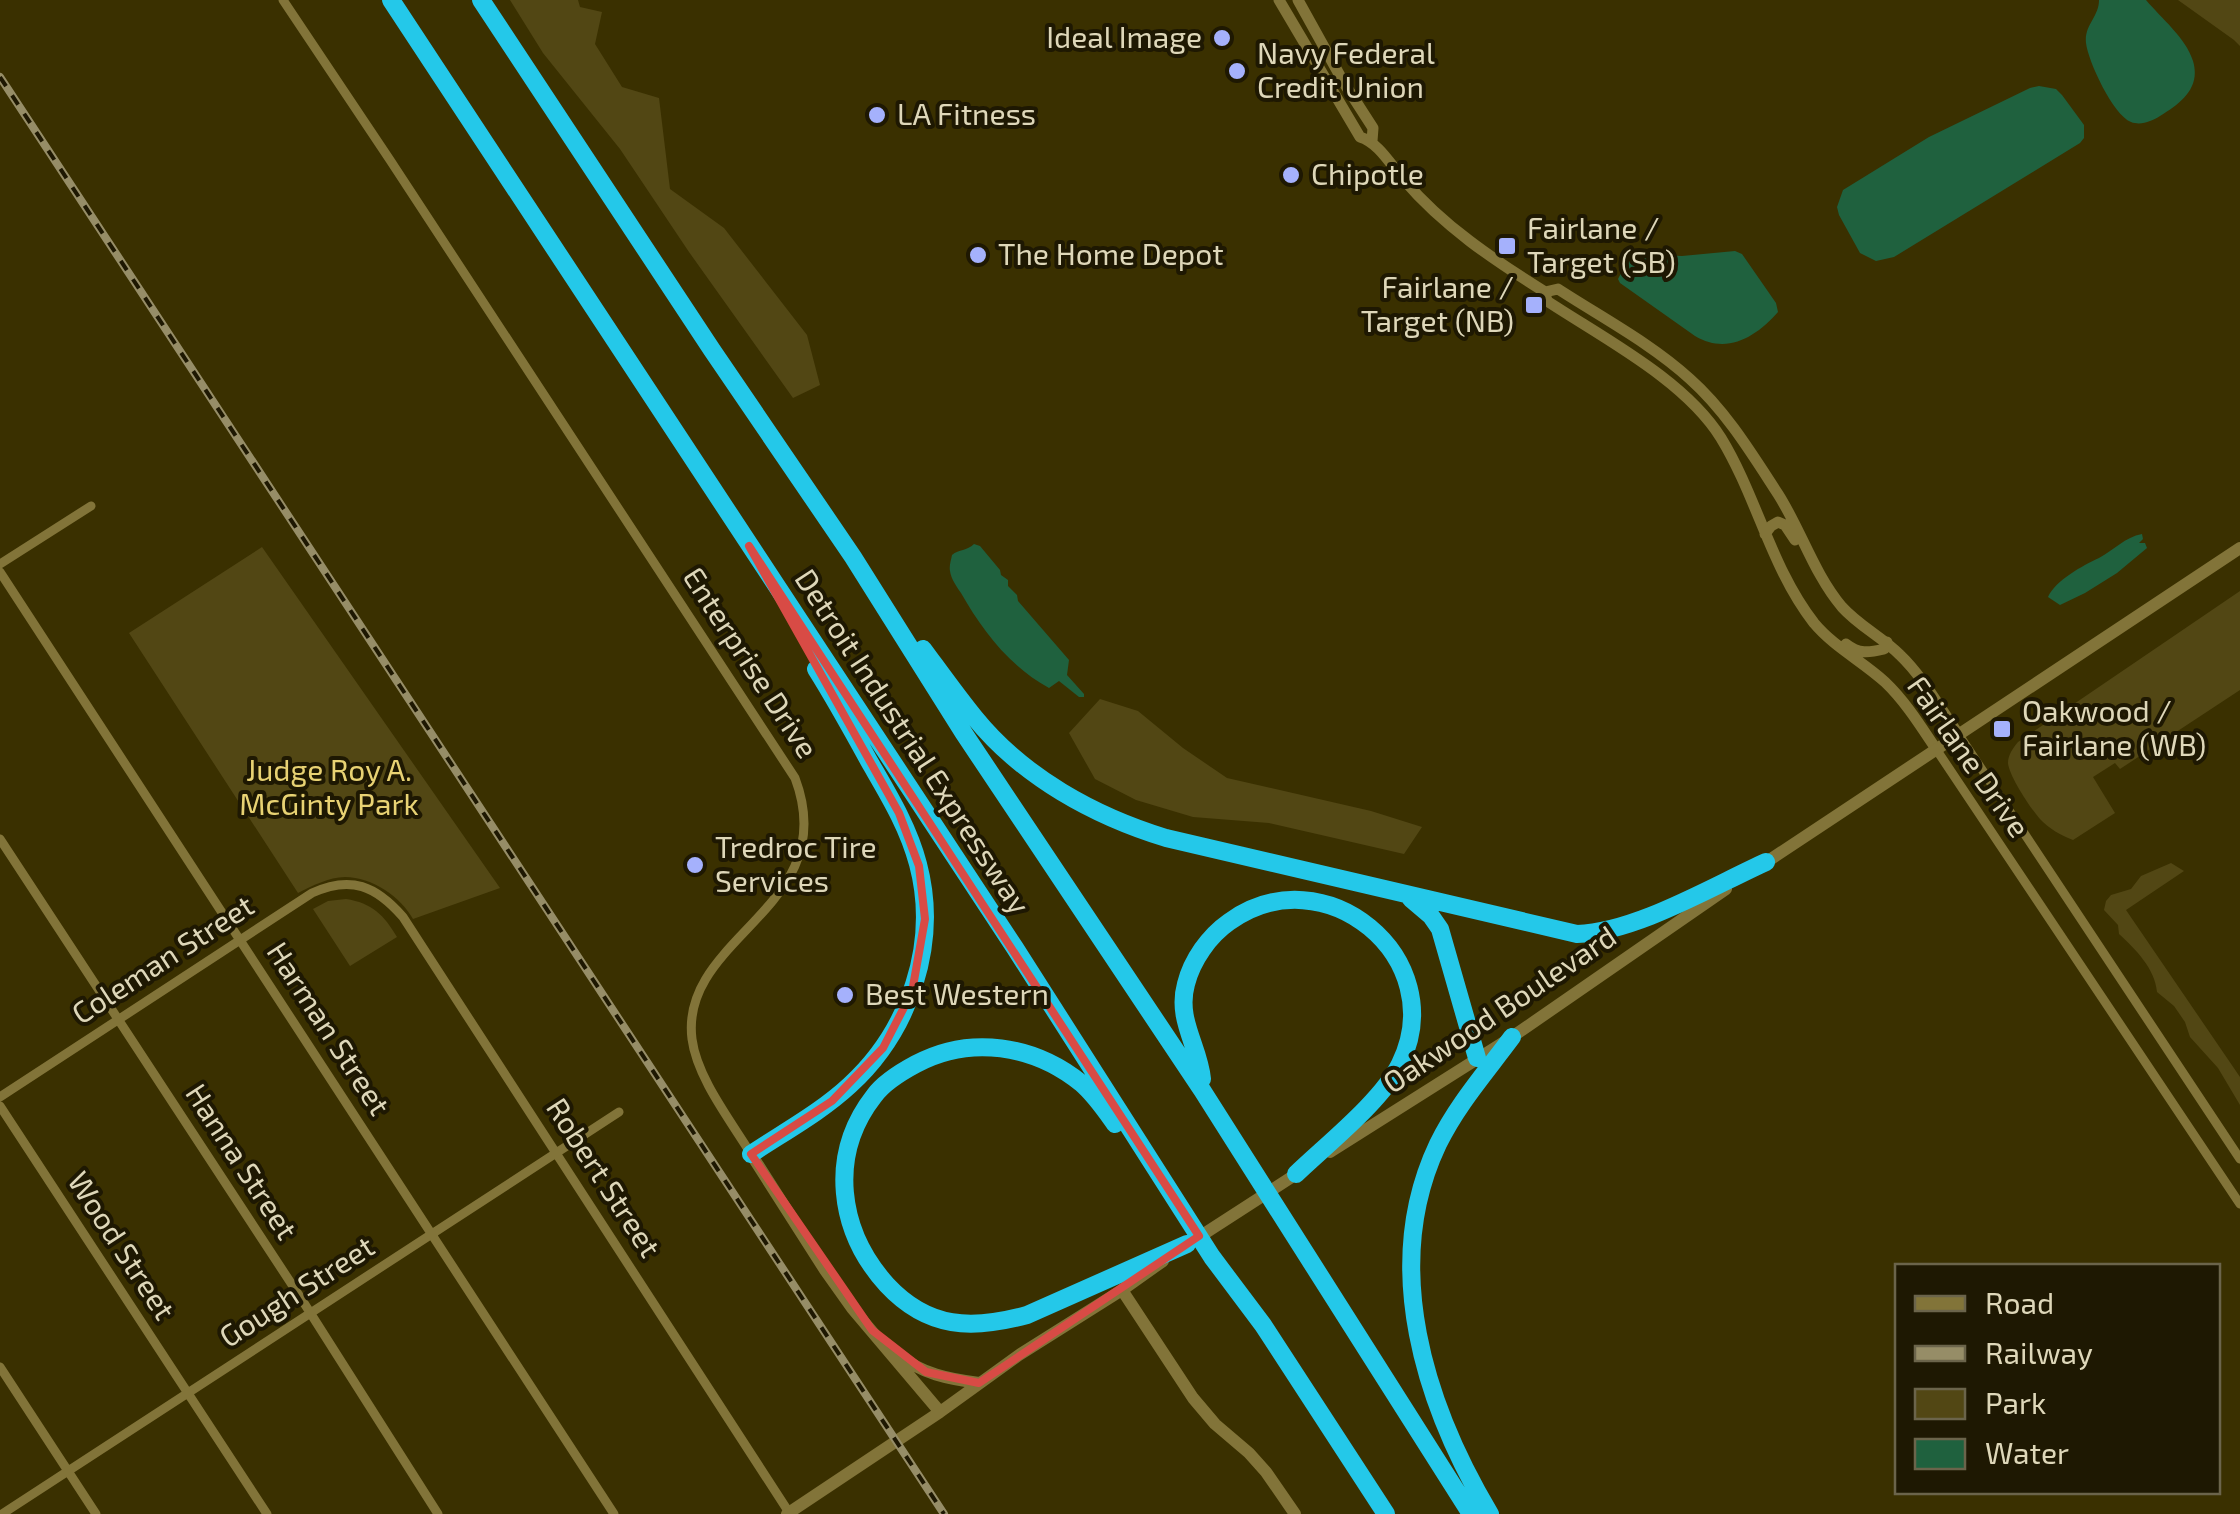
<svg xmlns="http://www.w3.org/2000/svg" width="2240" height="1514" font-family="'Exo 2',sans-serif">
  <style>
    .green { fill: #524714 }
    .water { fill: #1f613e }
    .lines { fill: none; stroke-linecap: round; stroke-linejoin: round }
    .minor { stroke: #827439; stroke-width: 9 }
    .tertiary { stroke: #827439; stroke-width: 11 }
    .secondary { stroke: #827439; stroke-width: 12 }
    .motorway { stroke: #24c8e9; stroke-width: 18 }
    .rail-casing { stroke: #968d67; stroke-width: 8 }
    .rail { stroke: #1e1802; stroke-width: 4; stroke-dasharray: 11; stroke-linecap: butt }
    .marked { fill: none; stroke: #d84b45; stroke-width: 8; stroke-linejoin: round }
    .poi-dot { fill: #a5b1fc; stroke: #1e1802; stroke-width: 4 }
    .labels { text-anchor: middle; stroke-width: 8; stroke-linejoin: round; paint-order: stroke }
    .poi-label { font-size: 30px; fill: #ded7b9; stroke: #1e1802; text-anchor: start }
    .street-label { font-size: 30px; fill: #ded7b9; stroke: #1e1802 }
    .park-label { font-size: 30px; fill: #e8d273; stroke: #1e1802 }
  </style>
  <rect width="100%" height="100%" fill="#3a3000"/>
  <!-- green -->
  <path class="green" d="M510,0H578L580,7L602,12L595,44L622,87L659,98L670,189L724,228L807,335L820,385L793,398L689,252L620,149L543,53Z
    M2178,0H2240V46L2234,40Z
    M262,547L500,888L413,919C401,897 372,877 345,877C329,877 312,886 298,893L129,633Z
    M2240,591V690L2120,769L2115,763L2093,777L2115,813L2073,840C2062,836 2048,828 2040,819C2031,809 2009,776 2008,763C2008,755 2013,748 2018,742Z
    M1100,699L1138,711L1183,748L1227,778L1371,811L1422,827L1404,854L1269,823L1193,817L1136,800L1095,779L1069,733Z
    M2171,863L2184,871L2126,910L2240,1077V1105L2218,1068L2190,1037L2185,1022L2174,1006L2157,992C2155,968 2135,949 2119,934L2118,925L2104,910L2106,901L2111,895L2131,889L2141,876Z
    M346,899C372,903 384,915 397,937L350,966L313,909L328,901Z"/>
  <!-- water -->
  <path class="water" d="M2099,0H2146C2161,18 2186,38 2193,61C2201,88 2181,103 2160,116C2152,121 2141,126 2131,122C2113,115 2088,61 2086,43C2084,25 2099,17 2099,0Z
    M2039,86L2056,89L2062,95L2084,125V138L2080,143L1894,257L1876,261L1860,253L1839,215L1837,207L1843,190L1929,137L2030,88Z
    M1735,251L1742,254L1776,303L1778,312C1756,337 1727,355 1695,336L1620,283L1618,279L1629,258L1634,254L1682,256Z
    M2142,534L2143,539L2139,543H2145L2147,548L2117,573L2085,593L2060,605L2048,597C2056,580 2082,566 2099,558C2114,550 2125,537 2142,534Z
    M974,544L980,546L1000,570L1001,575L1008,580V586L1017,595L1018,601L1069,660L1067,675L1084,694V697H1079L1059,681L1049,688C1010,667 982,630 961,593C957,587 951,579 950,571C949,566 951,560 952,555C959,549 967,551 974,544Z"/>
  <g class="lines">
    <!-- minor -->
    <path class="minor" d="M283,0L390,160L795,778C844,908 679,936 692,1039C697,1078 731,1121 751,1154
      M0,564L91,506
      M0,572L614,1514
      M1959,735L2240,1159
      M1936,749L2240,1204
      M0,839L304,1303L438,1514
      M0,1097L312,893C351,875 376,886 403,917L790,1514
      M0,1106L267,1514
      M0,1367L96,1514
      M2,1514L619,1112"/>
    <!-- tertiary -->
    <path class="tertiary" d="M1279,0L1360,137C1379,143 1390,164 1404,180C1443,226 1494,260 1545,292L1547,301C1603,338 1685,380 1721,438C1757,497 1771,568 1814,623C1834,647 1862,661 1885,682C1905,701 1920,725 1936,749
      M1298,0L1344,83L1373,128L1372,141
      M1545,292L1558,289C1601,317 1652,344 1690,379C1726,411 1752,454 1778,494C1801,530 1814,574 1842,607C1859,626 1882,637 1900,655C1923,677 1940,708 1959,735
      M1765,534L1771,526L1778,522L1785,525L1795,540
      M1846,644C1859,654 1868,653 1884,649L1887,642"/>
    <!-- secondary -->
    <path class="secondary" d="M1759,867L2240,548
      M1330,1152L1512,1037L1726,889
      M751,1154L825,1270L852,1308L940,1412
      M1196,1239L1301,1171
      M1122,1290L1193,1398L1215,1424L1249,1453L1266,1472L1295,1514
      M898,1354C921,1374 949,1379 979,1383
      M787,1514L940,1412L1019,1355L1122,1290L1163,1261"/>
    <!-- motorway -->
    <path class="motorway" d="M391,0L1015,948L1212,1257L1263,1325L1386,1514
      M481,0L712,350L853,557L963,732L1202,1090L1471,1514
      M923,649C940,672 957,696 975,718C1023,777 1094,816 1166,838L1577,934C1636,932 1711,887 1766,862
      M1411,899L1431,916L1440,929L1477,1058
      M1202,1079C1199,1046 1176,1020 1186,984C1192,960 1209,936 1229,922C1324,853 1452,958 1400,1064C1382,1101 1326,1145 1296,1174
      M1115,1124C1105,1110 1095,1095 1081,1083C1034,1045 970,1035 916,1064C901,1072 884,1082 874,1096C828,1155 838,1231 887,1285C928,1329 972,1330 1027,1315L1187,1244
      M751,1154C784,1132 821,1112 850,1085C910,1030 939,943 918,864C908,826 888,794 869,761C852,730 835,699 816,669
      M1490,1514C1425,1405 1380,1266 1438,1144C1457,1105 1486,1072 1512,1037"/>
    <!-- rail casing -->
    <g class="rail-casing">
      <path id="rail" d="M0,77L944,1514"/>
    </g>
    <!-- rail -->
    <use href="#rail" class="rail"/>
  </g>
  <!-- marked area -->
  <path class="marked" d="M749,546L1199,1236L979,1383L926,1372L872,1330L751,1154L832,1101L883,1048L912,992L925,919L919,866L899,813Z"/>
  <!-- markers -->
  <g class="poi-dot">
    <circle cx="1222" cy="38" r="10"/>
    <circle cx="1237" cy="71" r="10"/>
    <circle cx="877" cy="115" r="10"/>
    <circle cx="1291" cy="175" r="10"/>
    <rect x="1497" y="236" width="20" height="20" rx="5"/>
    <circle cx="978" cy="255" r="10"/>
    <rect x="1524" y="295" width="20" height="20" rx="5"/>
    <rect x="1992" y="719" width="20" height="20" rx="5"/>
    <circle cx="695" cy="865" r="10"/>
    <circle cx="845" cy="995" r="10"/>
  </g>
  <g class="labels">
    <!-- poi labels -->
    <g class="poi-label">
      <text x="1202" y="48" text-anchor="end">Ideal Image</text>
      <text x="1257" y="64">Navy Federal<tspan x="1257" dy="34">Credit Union</tspan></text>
      <text x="897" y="125">LA Fitness</text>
      <text x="1311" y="185">Chipotle</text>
      <text x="1527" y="239">Fairlane /<tspan x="1527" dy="34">Target (SB)</tspan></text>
      <text x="998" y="265">The Home Depot</text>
      <text x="1514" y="298" text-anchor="end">Fairlane /<tspan x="1514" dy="34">Target (NB)</tspan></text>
      <text x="2022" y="722">Oakwood /<tspan x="2022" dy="34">Fairlane (WB)</tspan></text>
      <text x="715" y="858">Tredroc Tire<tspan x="715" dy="34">Services</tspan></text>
      <text x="865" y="1005">Best Western</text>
    </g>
    <!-- street labels -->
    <g class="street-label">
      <text transform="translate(750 663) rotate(57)" y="10">Enterprise Drive</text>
      <text transform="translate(912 742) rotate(57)" y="10">Detroit Industrial Expressway</text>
      <text transform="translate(1968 757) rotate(55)" y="10">Fairlane Drive</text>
      <text transform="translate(163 960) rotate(-33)" y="10">Coleman Street</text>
      <text transform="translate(1500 1010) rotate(-34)" y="10">Oakwood Boulevard</text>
      <text transform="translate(328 1029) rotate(57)" y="10">Harman Street</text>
      <text transform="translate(241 1162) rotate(57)" y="10">Hanna Street</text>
      <text transform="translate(603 1178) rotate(57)" y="10">Robert Street</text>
      <text transform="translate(121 1246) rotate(57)" y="10">Wood Street</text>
      <text transform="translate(297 1292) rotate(-33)" y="10">Gough Street</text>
    </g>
    <!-- park labels -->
    <g class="park-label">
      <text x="329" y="781">Judge Roy A.<tspan x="329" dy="34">McGinty Park</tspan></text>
    </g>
  </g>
  <!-- legend -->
  <rect x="1895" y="1264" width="325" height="230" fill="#1e1802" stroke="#6b644b" stroke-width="2.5"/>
  <rect x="1915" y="1296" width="50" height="15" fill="#827439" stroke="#6b644b" stroke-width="2.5"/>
  <text x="1985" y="1314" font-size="30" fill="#ded7b9">Road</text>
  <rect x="1915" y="1346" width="50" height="15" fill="#968d67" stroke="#6b644b" stroke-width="2.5"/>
  <text x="1985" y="1364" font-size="30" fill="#ded7b9">Railway</text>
  <rect x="1915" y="1389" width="50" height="30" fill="#524714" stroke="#6b644b" stroke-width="2.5"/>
  <text x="1985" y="1414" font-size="30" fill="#ded7b9">Park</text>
  <rect x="1915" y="1439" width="50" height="30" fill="#1f613e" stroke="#6b644b" stroke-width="2.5"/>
  <text x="1985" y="1464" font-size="30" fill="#ded7b9">Water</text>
</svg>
